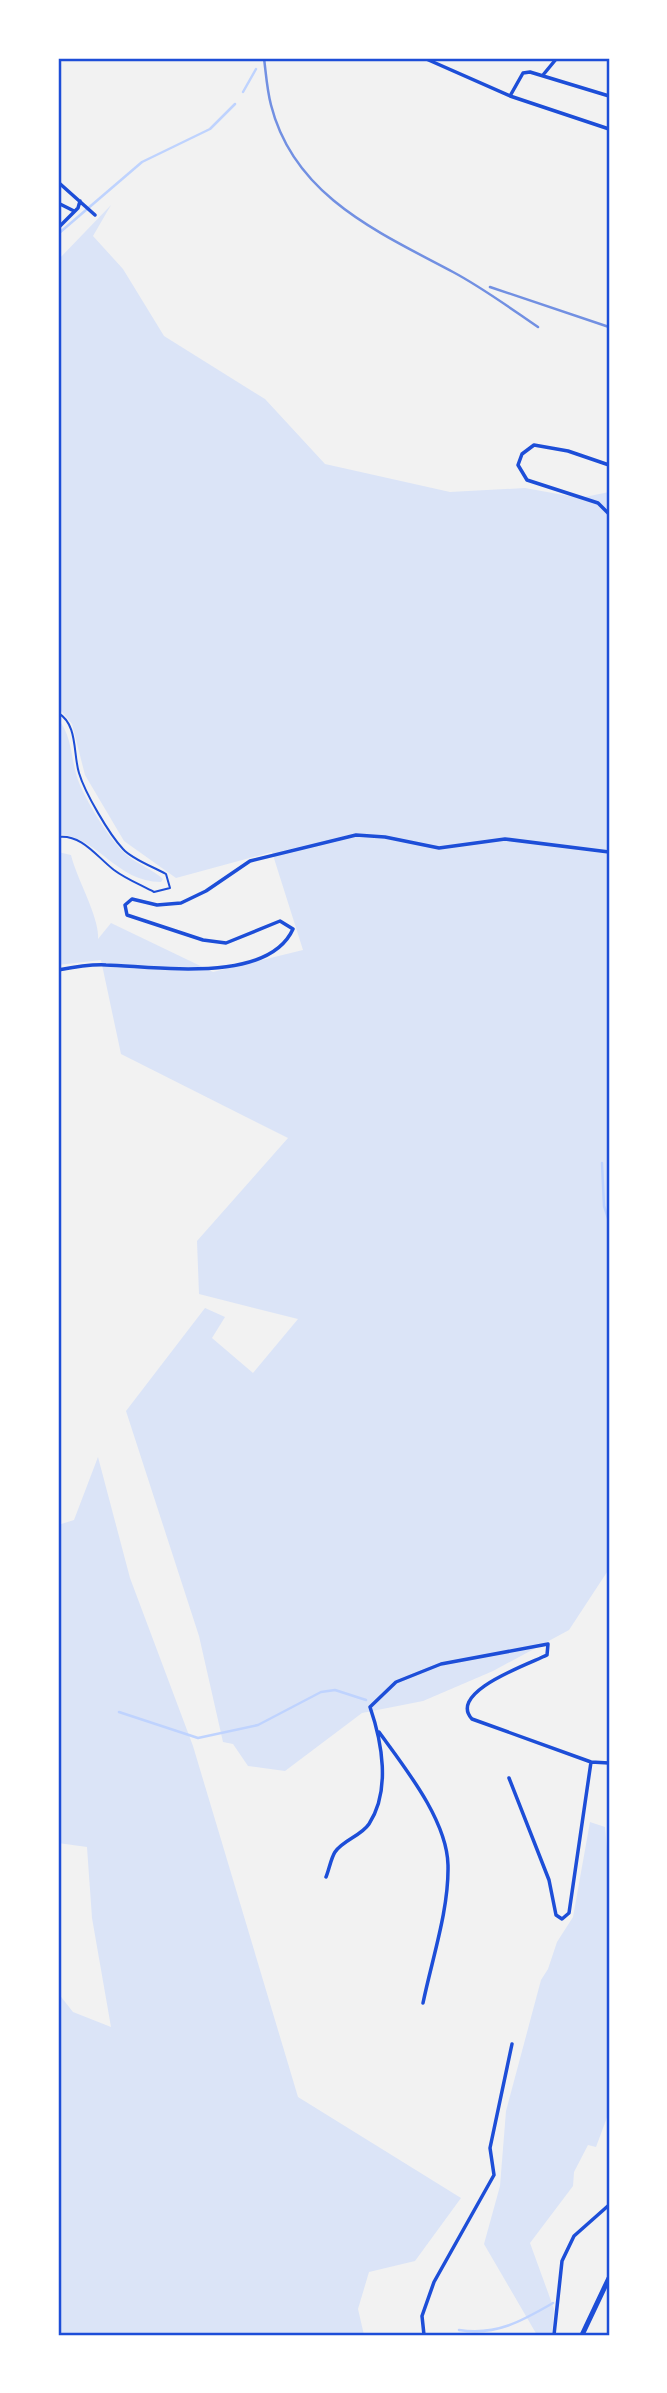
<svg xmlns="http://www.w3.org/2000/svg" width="667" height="2393" font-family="Arial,sans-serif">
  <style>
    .green { fill: #dbe4f7 }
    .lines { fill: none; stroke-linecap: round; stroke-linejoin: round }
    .stream { stroke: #bfd3fe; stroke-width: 2.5 }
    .service { stroke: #1d4ed8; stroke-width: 2 }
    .minor { stroke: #1d4ed8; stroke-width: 3.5 }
    .primary { stroke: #1d4ed8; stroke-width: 5 }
    .rail { stroke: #7290e2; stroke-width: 2.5 }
    .neatline { fill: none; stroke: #1d4ed8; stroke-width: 2.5 }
  </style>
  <rect width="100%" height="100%" fill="#f2f2f2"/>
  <!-- green -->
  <path class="green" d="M111,205L93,236L123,269L164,336L265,399L325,464L450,492L525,488L580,498L609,492V1569L569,1630L493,1671L423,1701L362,1713L285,1771L248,1766L233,1744L223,1742L199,1636L126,1411L205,1308L225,1317L212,1338L253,1373L298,1319L199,1294L197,1241L288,1138L121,1054L101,960L58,965V852L71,855C77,880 100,918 98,939L111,923L213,972L303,950L272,852L176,878L124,841L85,775L72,724L58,707V260Z
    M58,719C74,738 70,763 80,785C88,804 112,844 128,856C139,865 152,869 163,879L161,882C116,882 99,837 58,834Z
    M98,1457L130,1578L193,1746L298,2097L461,2198L415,2261L369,2272L358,2309L364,2335H58V1993L73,2012L111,2027L92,1918L87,1847L58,1843V1525L74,1520Z
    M590,1822L605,1827L609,1873V2112L596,2147L588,2145L574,2172L573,2186L530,2243L554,2309L552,2335H537L484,2244L500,2186L506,2111L541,1980L548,1969L557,1942L573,1917Z"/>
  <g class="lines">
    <!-- stream -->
    <path class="stream" d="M243,92L256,69
      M58,234L142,162L210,129L235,104
      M602,1163L604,1206L609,1221
      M119,1712L198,1738L258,1725L321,1692L335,1690L366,1700
      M459,2330C496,2336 522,2321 553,2303"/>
    <!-- service -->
    <path class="service" d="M58,713C78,724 73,754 79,773C85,793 109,834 123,849C133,860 154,867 166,874L170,888L154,892C141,885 126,879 114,870C97,857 82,834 58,837"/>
    <!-- minor -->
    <path class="minor" d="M424,58L510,96L609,129
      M543,75L557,58
      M510,96L523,73L530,72L609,96
      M58,182L95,215
      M58,203L74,211
      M58,228L78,208L80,201
      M609,465L568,451L534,445L522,454L518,465L527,480L598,503L609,514
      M58,970C74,967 90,964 106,965C154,966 268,985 293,929L280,921L226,943L203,940L127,915L125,905L132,899L157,905L181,903L206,891L250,861L356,835L385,837L439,848L505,839L609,852
      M379,1732C405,1768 447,1820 448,1865C449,1910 432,1959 423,2003
      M509,1778L549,1880L556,1915L562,1919L569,1913L591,1762
      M326,1877C329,1870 331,1858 335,1852C343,1840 361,1836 369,1824C391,1790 382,1742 370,1707L396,1682L441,1664L548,1644L547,1655C529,1664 447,1692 472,1719L591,1762L609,1763
      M424,2335L422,2316L434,2282L494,2175L490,2148L512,2044
      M554,2335L562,2261L574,2236L609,2205"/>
    <!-- primary -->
    <path class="primary" d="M582,2335L609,2278"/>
    <!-- rail -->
    <path class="rail" d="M264,58C266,74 267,90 271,105C294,196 378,232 453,272C483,288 510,308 538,327
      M490,287L609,327"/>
  </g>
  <!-- border -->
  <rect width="667" height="2393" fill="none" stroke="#ffffff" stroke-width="119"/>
  <rect x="60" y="60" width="548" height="2274" class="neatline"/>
</svg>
